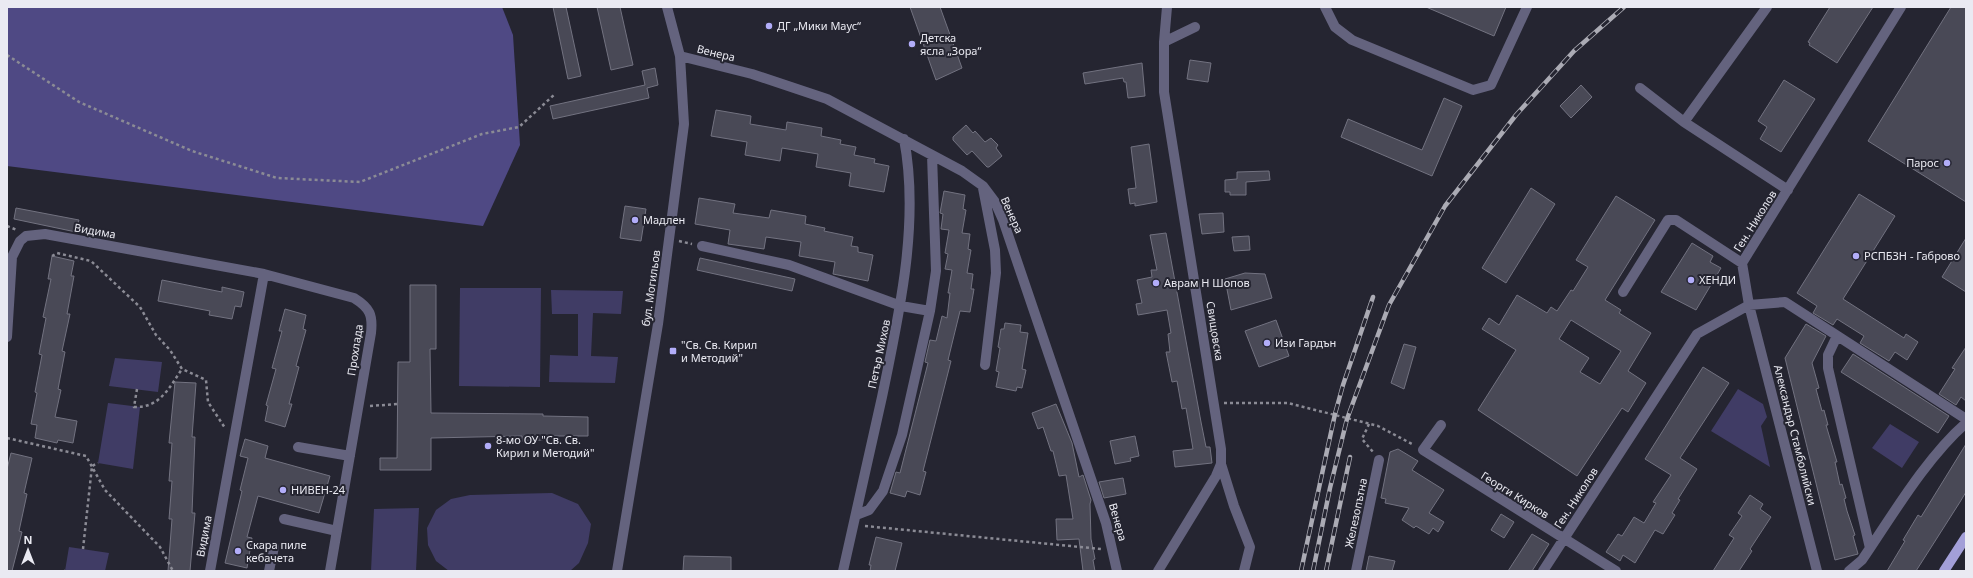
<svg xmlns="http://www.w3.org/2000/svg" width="1973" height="578" font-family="'Noto Sans',sans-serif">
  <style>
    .green { fill: #403c65 }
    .forest { fill: #4f4984 }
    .building { fill: #494956; stroke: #727280; fill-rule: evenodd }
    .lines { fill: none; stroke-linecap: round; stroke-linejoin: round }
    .path { stroke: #8b8b95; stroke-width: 2.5; stroke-dasharray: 3 3; stroke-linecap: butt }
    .minor { stroke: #64637e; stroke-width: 10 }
    .major { stroke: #a39fd8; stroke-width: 10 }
    .rail-casing { stroke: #ababb4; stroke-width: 4.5 }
    .rail { stroke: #252531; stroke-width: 3; stroke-dasharray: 9; stroke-linecap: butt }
    .poi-dot { fill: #b2adf9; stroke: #252531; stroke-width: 1.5 }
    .labels { text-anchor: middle; stroke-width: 4; stroke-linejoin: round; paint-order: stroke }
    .poi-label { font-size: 11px; fill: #eaeaf2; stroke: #252531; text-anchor: start }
    .street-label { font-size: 11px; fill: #eaeaf2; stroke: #252531 }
  </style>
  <rect width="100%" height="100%" fill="#252531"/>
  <!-- green -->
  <path class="green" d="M460,288H541L540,387L459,386Z
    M551,290L623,291L621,314L593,313L591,356L618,357L615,383L549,382L550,355L578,356V314H552Z
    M115,358L162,362L158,392L109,386Z
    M1738,389L1763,404L1767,417L1761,426L1770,467L1711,431Z
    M108,403L140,407L133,469L98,463Z
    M1890,424L1919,442L1902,468L1872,448Z
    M552,493L578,504L591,524L588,543L579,563L570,571H449L436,561L428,545L427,528L436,510L451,499L470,495Z
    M419,508L416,571H371L374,509Z
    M69,547L109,553L105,571H65Z"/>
  <!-- forest -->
  <path class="forest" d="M7,7H502L513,35L520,145L483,226L7,166Z"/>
  <!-- building -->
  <path class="building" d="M553,7H566L581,76L568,79Z
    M597,7H620L633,65L611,70Z
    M910,7H940L962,68L936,80Z
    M1426,7H1506L1494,36Z
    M1830,7H1873L1837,63L1809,45L1810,43L1808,42Z
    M1951,7H1966V202L1868,141Z
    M1190,60L1211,63L1208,82L1187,79Z
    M1142,63L1145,96L1128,98L1126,82H1124L1123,78L1085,84L1083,73Z
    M655,68L658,85L647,88L649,98L553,119L550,106L645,85L642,71Z
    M1784,80L1815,99L1781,152L1760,139L1767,127L1758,121Z
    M1581,85L1592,97L1571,118L1560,106Z
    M1444,98L1462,106L1432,176L1341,137L1348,119L1422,150Z
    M716,110L751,116L750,124L786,130L787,122L822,128L821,136L841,140L840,144L856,147L854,155L875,159L874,163L889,166L884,192L849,186L851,173L816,167L818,154L782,148L780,161L745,155L747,142L711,136Z
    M966,125L973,133L975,131L985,142L991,138L998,145L996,148L1002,156L989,167H987L972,151L967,155L953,140V137Z
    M1149,144L1157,202L1135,206V203L1130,204L1128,189L1136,188L1131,147Z
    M1269,171L1270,180L1246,182V195H1230V192H1225V180L1237,179V172Z
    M1531,188L1555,204L1506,283L1482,268Z
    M944,191L965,195L963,209L966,210L962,233L970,234L968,249L971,250L967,273L973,274L971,289H974L970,312L960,311L948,360L951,361L923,471L926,472L920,495L907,491L905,497L890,493L896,472L900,473L928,363L925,362L930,340L936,341L942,316L947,318L950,293H948L952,270L945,269L948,254L945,253L949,230L941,229L943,214L940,213Z
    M1859,194L1895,216L1843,299L1904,338L1906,334L1918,342L1907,360L1895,352L1889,361L1860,343L1864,336L1837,319L1833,325L1813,313L1817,306L1797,293Z
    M1616,196L1655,220L1605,300L1621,310L1619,313L1651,333L1628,371L1646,383L1628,412L1622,408L1577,476L1478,410L1516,350L1482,329L1489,318L1499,325L1517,295L1547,313L1551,307L1557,311L1571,290L1573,291L1588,267L1576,260ZM1571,320L1621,351L1600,384L1580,372L1589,358L1559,339Z
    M699,198L735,204L733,213L769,218L771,210L806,216L805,224L825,228L824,231L853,237L851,246L858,247V252L873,255L868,281L833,274L835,262L799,256L801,242L766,237L764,249L728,244L730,230L695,224Z
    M625,206L646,209L641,241L620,238Z
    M16,208L79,220L76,232L14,219Z
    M1223,213L1224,232L1202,234L1199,214Z
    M1166,233L1201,422L1206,447H1210L1212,463L1175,467L1173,451L1193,449L1186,408L1182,409L1177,381L1172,382L1166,352H1170L1168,334L1171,333L1167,310L1138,315L1136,304L1142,303L1137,280L1152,277L1151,270H1157L1150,235Z
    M1249,236L1250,250L1234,251L1232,237Z
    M1966,238V292L1942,277Z
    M1692,243L1713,256L1710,262L1721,268L1696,310L1661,292Z
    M52,256L74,261L71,276H74L67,314H70L62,351L65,352L58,389L61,390L55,417L77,421L73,443L58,440L57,443L35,438L37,425L31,424L37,393L35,392L42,355L39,354L46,318L43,317L51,279H48Z
    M700,258L795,279L792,291L697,270Z
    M1245,273L1265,274L1272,298L1231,310L1225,279Z
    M162,280L222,292V287L244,292L241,307L235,306L232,319L209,315L210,311L158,301Z
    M410,285H436V349H430L431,413L543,414V416L588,417V436H543V440L522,441V436L431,438V470H380V458H397L398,362H410Z
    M285,309L306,315L303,329L306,330L296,366L299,367L289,404H292L285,427L265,421L268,406L266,405L276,369L272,368L282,331H279Z
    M1276,320L1289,356L1259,367L1245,331Z
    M1005,323L1021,325L1020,332L1028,333L1022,369L1026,370L1022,388L1017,387L1016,391L996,387L999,372L996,371L1000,348L998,347L1001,329H1004Z
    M1806,324L1826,336L1812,363L1819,388L1816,389L1822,411L1824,410L1828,425H1826L1837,462H1835L1840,485L1842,484L1846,498L1844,499L1847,511L1855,535L1853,536L1858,554L1835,560L1785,358Z
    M1404,344L1416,347L1404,389L1391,383Z
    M1966,347V401L1961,397L1956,405L1939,394L1955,369L1952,368Z
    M1853,354L1949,416L1938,433L1841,372Z
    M1703,367L1729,383L1680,458L1697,469L1678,499L1680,500L1672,513L1675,515L1663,534L1655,530L1635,563L1623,555L1620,561L1606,552L1618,534L1622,536L1634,517L1644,523L1656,503L1653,502L1671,475L1645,459Z
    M175,382L196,383L192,437H195L192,513H195L190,571H168L172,519H169L172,481H169L172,443H169Z
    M1056,404L1072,443L1079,477L1083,475L1091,500L1090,504L1091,539L1095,559L1093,560L1095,571H1083L1079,539L1057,540L1056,519H1073L1066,475L1059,476L1053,451H1051L1043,427L1038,429L1032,413Z
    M1135,436L1139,456L1130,458L1131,461L1115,464L1110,441Z
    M245,439L268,446L265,458L330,476L319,513L258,496L247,537L252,538L247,568L225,563L242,491L240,490L248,458L240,456Z
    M1966,444V492L1960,502L1916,571H1887L1905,541L1903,540L1918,515L1921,517Z
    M1398,449L1418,461L1412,470L1444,490L1429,513L1444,522L1438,532L1433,528L1429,534L1416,526L1414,528L1402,520L1409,508L1385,503L1386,499L1381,498L1390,452Z
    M11,453L32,458L24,493L27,494L19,531L22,532L12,571H7V469Z
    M1123,478L1126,494L1104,498L1099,482Z
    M1750,495L1763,504L1760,509L1771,517L1750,549L1752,551L1739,571H1713L1734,538L1729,535L1742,516L1738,513Z
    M1501,514L1514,522L1504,538L1491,530Z
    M1532,534L1549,544L1532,571H1508Z
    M876,537L902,543L895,571H870L871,565H869Z
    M684,556L731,557V571H683Z
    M1369,556L1395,561L1392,571H1366Z"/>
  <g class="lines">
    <!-- path -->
    <path class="path" d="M7,55L79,102L192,151L277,178L360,182L482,134L519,127L555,94
      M7,226L17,230
      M679,241L692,244
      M52,256L57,253L91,261L140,307L156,335L170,350L182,369L206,380L208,402L225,428
      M137,389L134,407C160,408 169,388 182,369
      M1224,403H1288L1378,426L1414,445
      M370,406L398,404
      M1369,424L1362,439L1373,452
      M7,438L86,456L105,490L160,547L173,571
      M865,526L1101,549
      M83,549L92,466L98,463
      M64,571H65"/>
    <!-- minor -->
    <path class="minor" d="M1325,7L1335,27L1352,40L1473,90L1491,85L1527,7
      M1164,42L1195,27
      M680,56L752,74L827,99L962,171L983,186L995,202L1003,220L1106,523L1117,571
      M1640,88L1684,122L1788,190
      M1684,122L1767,7
      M983,188L995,250L996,273L985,365
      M702,246L789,265L901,306L930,311
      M1623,292L1668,220H1676L1742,263
      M1837,336L1828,355V368L1870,548
      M7,337L12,257L20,241L26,236L45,234L264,274L354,298C370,308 373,315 371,333L330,571
      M1441,425L1423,450L1616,571
      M298,447L350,456
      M1221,464L1234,506L1250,547L1244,571
      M856,515L869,510L883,491L902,435L930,311L936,271L932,155
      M284,519L337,531
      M210,571L264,274
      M269,571L274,547
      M617,571L658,324L684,124L680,56L667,7
      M843,571C856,513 869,455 882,397C899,315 920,222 904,139
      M1158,571L1216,476L1221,464V449L1164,92V42L1167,7
      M1356,571L1379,460
      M1543,571L1697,334L1749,305L1742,263L1901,7
      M1817,571L1749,305L1785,302L1966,419
      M1849,571L1862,560C1892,516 1926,458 1966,423"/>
    <!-- major -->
    <path class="major" d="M1944,571L1966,537"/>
    <!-- rail casing -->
    <g class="rail-casing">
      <path id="rail" d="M1301,571L1335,414L1343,385L1373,297
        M1313,571L1330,488L1347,419L1389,305L1445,206L1516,115L1574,51L1624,7
        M1326,571L1350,457"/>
    </g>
    <!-- rail -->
    <use href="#rail" class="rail"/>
  </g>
  <!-- markers -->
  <g class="poi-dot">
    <circle cx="769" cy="26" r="4"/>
    <circle cx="912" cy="44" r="4"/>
    <circle cx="1947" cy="163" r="4"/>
    <circle cx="635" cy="220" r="4"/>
    <circle cx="1856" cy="256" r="4"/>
    <circle cx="1691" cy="280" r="4"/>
    <circle cx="1156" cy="283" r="4"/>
    <circle cx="1267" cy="343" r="4"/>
    <rect x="669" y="347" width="8" height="8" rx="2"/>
    <circle cx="488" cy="446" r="4"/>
    <circle cx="283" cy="490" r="4"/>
    <circle cx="238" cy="551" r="4"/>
  </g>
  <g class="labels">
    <!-- poi labels -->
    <g class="poi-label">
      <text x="777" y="30">ДГ „Мики Маус“</text>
      <text x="920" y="42">Детска<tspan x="920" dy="13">ясла „Зора“</tspan></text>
      <text x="1939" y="167" text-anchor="end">Парос</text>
      <text x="643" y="224">Мадлен</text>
      <text x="1864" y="260">РСПБЗН - Габрово</text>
      <text x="1699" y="284">ХЕНДИ</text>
      <text x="1164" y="287">Аврам Н Шопов</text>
      <text x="1275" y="347">Изи Гардън</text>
      <text x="681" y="349">"Св. Св. Кирил<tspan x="681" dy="13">и Методий"</tspan></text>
      <text x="496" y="444">8-мо ОУ "Св. Св.<tspan x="496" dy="13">Кирил и Методий"</tspan></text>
      <text x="291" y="494">НИВЕН-24</text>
      <text x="246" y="549">Скара пиле<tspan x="246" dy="13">кебачета</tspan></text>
    </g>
    <!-- street labels -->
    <g class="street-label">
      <text transform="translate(716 53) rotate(14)" y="4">Венера</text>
      <text transform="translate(1012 215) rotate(66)" y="4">Венера</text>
      <text transform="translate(1755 221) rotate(-58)" y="4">Ген. Николов</text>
      <text transform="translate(95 231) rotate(10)" y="4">Видима</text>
      <text transform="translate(651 288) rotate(-82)" y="4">бул. Могильов</text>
      <text transform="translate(1215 331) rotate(81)" y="4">Свищовска</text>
      <text transform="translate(355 350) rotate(-81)" y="4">Прохлада</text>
      <text transform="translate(879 354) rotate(-78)" y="4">Петър Михов</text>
      <text transform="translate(1795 435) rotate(76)" y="4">Александър Стамболийски</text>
      <text transform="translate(1515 495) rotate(32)" y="4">Георги Кирков</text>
      <text transform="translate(1576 498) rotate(-57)" y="4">Ген. Николов</text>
      <text transform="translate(1356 513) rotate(-78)" y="4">Железопътна</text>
      <text transform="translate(1118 522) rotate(74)" y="4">Венера</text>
      <text transform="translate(204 536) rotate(-79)" y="4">Видима</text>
    </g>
  </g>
  <!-- border -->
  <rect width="1973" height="578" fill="none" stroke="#eaeaf2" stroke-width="16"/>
  <!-- north arrow -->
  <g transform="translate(28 550)" stroke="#252531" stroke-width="3" paint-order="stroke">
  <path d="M0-3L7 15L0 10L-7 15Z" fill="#eaeaf2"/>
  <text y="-6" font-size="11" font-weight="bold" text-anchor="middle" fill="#eaeaf2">N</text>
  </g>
</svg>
